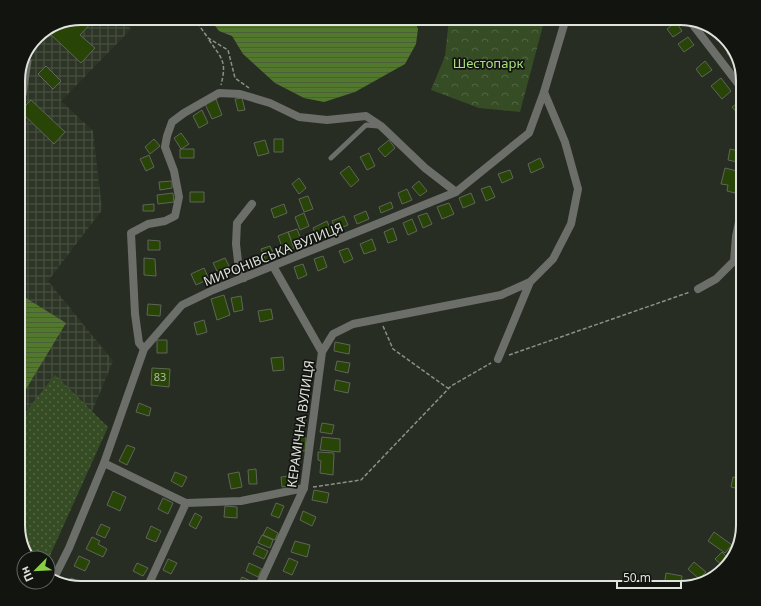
<svg xmlns="http://www.w3.org/2000/svg" width="761" height="606" font-family="'Noto Sans',sans-serif">
  <style>
    .industrial { fill: url(#industrial-grid) }
    .grass { fill: url(#grass-dots) }
    .forest { fill: url(#forest-crowns) }
    .water { fill: url(#water-rules) }
    .building { fill: #284407; stroke: #5f655a }
    .lines { fill: none; stroke-linecap: round; stroke-linejoin: round }
    .path { stroke: #8b9088; stroke-width: 1.5; stroke-dasharray: 4 2; stroke-linecap: butt }
    .lane { stroke: #6b6e69; stroke-width: 5 }
    .street { stroke: #6b6e69; stroke-width: 8 }
    .labels { text-anchor: middle; stroke-width: 3.5; stroke-linejoin: round; paint-order: stroke }
    .number-label { font-size: 11px; fill: #b1bba7 }
    .park-label { font-size: 13px; fill: #a8e07a; stroke: #121410 }
    .street-label { font-size: 13px; fill: #dfe3dc; stroke: #121410 }
    .rim { fill: none; stroke: #dfe3dc; stroke-width: 2 }
  </style>
  <defs>
    <pattern id="industrial-grid" width="8" height="8" patternUnits="userSpaceOnUse"><rect width="8" height="8" fill="#2d3626"/><path d="M0 4h8M4 0v8" fill="none" stroke="#4b5345"/></pattern>
    <pattern id="grass-dots" width="8" height="8" patternUnits="userSpaceOnUse"><rect width="8" height="8" fill="#364c24"/><path d="M2 2h.1M6 6h.1" fill="none" stroke="#536643" stroke-width="1.8" stroke-linecap="round"/></pattern>
    <pattern id="forest-crowns" width="20" height="18" patternUnits="userSpaceOnUse"><rect width="20" height="18" fill="#364c24"/><path d="M2 6a3 3 0 1 1 6 0M12 15a3 3 0 1 1 6 0" fill="none" stroke="#536643"/></pattern>
    <pattern id="water-rules" width="6" height="5" patternUnits="userSpaceOnUse"><rect width="6" height="5" fill="#52782d"/><path d="M0 2.5h6" fill="none" stroke="#4a5e38"/></pattern>
  </defs>
  <rect width="100%" height="100%" fill="#272d23"/>
  <!-- industrial -->
  <path class="industrial" d="M81,18H120L131,29L61,101L93,131L102,210L48,281L113,361L32,557L18,529V76L39,34Z"/>
  <!-- grass -->
  <path class="grass" d="M55,375L108,427L48,560V558H32L18,529V422Z"/>
  <!-- forest -->
  <path class="forest" d="M449,18H545L520,112L479,108L431,90L445,56Z"/>
  <!-- water -->
  <path class="water" d="M209,18H414L418,29L416,44L405,64L355,92L324,102L304,98L275,83L243,54L232,36L219,31Z
    M26,298L66,323L20,399L18,401V304Z"/>
  <!-- building -->
  <path class="building" d="M81,18H96L80,35L95,48L81,63L47,31Z
    M676,22L682,31L673,37L667,29Z
    M688,37L694,45L684,52L678,44Z
    M733,48L737,53L738,59L734,62L727,53Z
    M705,61L712,70L702,77L696,69Z
    M46,66L61,81L53,89L38,74Z
    M721,78L731,91L722,99L711,86Z
    M242,98L245,110L238,111L235,99Z
    M216,99L222,115L212,119L205,104Z
    M31,100L65,132L54,144L20,111Z
    M742,100L743,101V112L739,115L732,107Z
    M202,110L208,123L199,128L193,116Z
    M738,130L743,131V143L736,141Z
    M181,133L189,144L181,149L174,138Z
    M154,139L160,146L150,154L145,147Z
    M274,139H283V152H274Z
    M265,140L269,153L258,156L254,143Z
    M389,140L395,148L385,157L378,149Z
    M180,149H194V158H180Z
    M730,149L743,152L742,163L728,160Z
    M369,153L375,166L367,170L360,157Z
    M149,155L154,167L146,171L140,159Z
    M540,158L544,167L531,173L528,164Z
    M349,166L359,180L351,187L340,173Z
    M725,168L741,172L735,193L727,191L728,185L721,184Z
    M510,170L513,178L502,183L498,174Z
    M299,178L306,188L299,194L292,184Z
    M172,181V188L160,190L159,182Z
    M419,181L427,191L420,196L412,187Z
    M490,186L495,197L486,201L481,189Z
    M407,189L412,200L402,204L398,193Z
    M190,192H204V202H190Z
    M173,193L174,202L158,204L157,195Z
    M471,193L475,203L463,208L459,198Z
    M308,196L313,209L304,212L299,199Z
    M391,202L393,208L381,213L379,207Z
    M449,203L454,214L442,219L437,207Z
    M154,204V211H143V205Z
    M284,204L287,213L274,218L271,209Z
    M366,211L369,219L357,224L354,216Z
    M304,213L309,226L300,230L295,217Z
    M427,213L432,224L423,228L418,216Z
    M344,216L348,225L336,230L332,221Z
    M412,219L417,231L408,235L403,223Z
    M327,221L332,233L317,238L313,228Z
    M393,228L397,240L388,243L384,232Z
    M297,229L303,244L294,248L288,232Z
    M288,232L294,248L284,252L278,236Z
    M372,239L376,250L364,254L360,244Z
    M148,240L160,241V250H148Z
    M270,246L275,257L266,261L261,249Z
    M348,248L353,259L344,263L339,251Z
    M323,256L327,267L318,271L314,259Z
    M144,258L155,259L156,276L144,275Z
    M225,258L229,266L217,271L213,263Z
    M303,264L307,275L298,279L294,267Z
    M204,268L209,279L196,285L191,274Z
    M224,295L230,315L217,320L211,299Z
    M241,296L243,310L234,312L231,298Z
    M148,304L161,305L160,316L147,315Z
    M271,309L273,319L260,322L258,311Z
    M204,320L207,332L197,335L194,323Z
    M157,340H167V353H157Z
    M335,342L350,345L349,354L334,351Z
    M283,357L284,370L273,371L271,358Z
    M337,361L350,363L348,373L335,370Z
    M152,368L170,369L169,387L151,385Z
    M336,380L350,383L348,393L334,390Z
    M139,403L151,408L149,416L136,412Z
    M322,423L334,425L332,434L320,432Z
    M294,436L306,438L305,451L293,450Z
    M322,437L340,439V452L320,450Z
    M127,445L135,448L127,465L119,461Z
    M318,452L334,453L333,475L320,473L321,461L318,460Z
    M256,469L257,484H249L248,470Z
    M175,472L187,477L182,487L171,481Z
    M239,472L242,487L231,489L228,474Z
    M295,475L296,485L282,487L281,477Z
    M733,477L743,479V490L731,487Z
    M314,490L329,493L327,503L312,500Z
    M113,491L126,497L120,511L107,505Z
    M163,498L173,503L168,514L158,509Z
    M276,503L284,506L279,518L271,515Z
    M225,506L237,507V518L224,517Z
    M303,511L316,517L312,526L300,520Z
    M195,513L202,517L196,529L189,525Z
    M101,524L110,528L105,538L96,534Z
    M151,526L161,531L156,542L146,538Z
    M267,527L278,533L275,540L263,535Z
    M714,532L732,545L725,553L708,541Z
    M262,535L273,540L270,548L258,543Z
    M92,537L100,541L98,544L107,549L103,557L86,549Z
    M295,541L310,545L307,557L291,552Z
    M257,546L268,551L264,559L253,554Z
    M722,552L730,560L725,568L715,559Z
    M79,556L90,561L85,571L74,566Z
    M289,558L298,562L292,575L283,571Z
    M168,559L177,563L171,574L163,570Z
    M694,562L706,572L699,579L688,569Z
    M137,563L148,568L143,576L133,571Z
    M249,563L262,569L258,577L246,571Z
    M666,573L682,576L680,588L664,587Z
    M242,577L253,582L250,588H237Z
    M71,578L80,582L77,587L68,583Z
    M123,581L135,587V588H120Z"/>
  <g class="lines">
    <!-- path -->
    <path class="path" d="M194,18L208,38L228,50L235,78L249,88
      M209,40C222,59 227,61 221,85
      M383,326L393,349L449,389
      M509,355L690,292
      M313,487L361,480L451,386L491,363"/>
    <!-- lane -->
    <path class="lane" d="M18,100L24,95L29,61L27,59
      M331,158L366,125L378,126"/>
    <!-- street -->
    <path class="street" d="M690,21L743,90
      M244,278L239,270L236,244L237,223L252,204
      M698,289L716,279L734,261L736,236L743,203
      M144,349L139,343L135,314L131,233L148,224L165,221L175,216L179,197L174,171L165,147L167,136L172,122L184,113L219,93L240,94L270,103L299,117L327,120L366,116L381,126L425,168L456,192
      M322,352L333,334L353,324L501,295L530,282L553,259L571,224L578,189L565,142L544,92
      M498,359L530,282
      M104,463L186,503
      M54,578L69,548L104,463L144,349L182,305L213,290L456,192L529,133L544,92L566,18
      M147,588L186,503L241,501L304,488
      M258,588L304,488L322,352L273,266"/>
  </g>
  <g class="labels">
    <!-- number labels -->
    <g class="number-label">
      <text x="160" y="381">83</text>
    </g>
    <!-- park labels -->
    <g class="park-label">
      <text x="488" y="68">Шестопарк</text>
    </g>
    <!-- street labels -->
    <g class="street-label">
      <text transform="translate(273 254) rotate(-22)" y="5">МИРОНІВСЬКА ВУЛИЦЯ</text>
      <text transform="translate(300 424) rotate(-82)" y="5">КЕРАМІЧНА ВУЛИЦЯ</text>
    </g>
  </g>
  <!-- crop -->
  <path d="M0 0H761V606H0ZM81 25H680A56 56 0 0 1 736 81V525A56 56 0 0 1 680 581H81A56 56 0 0 1 25 525V81A56 56 0 0 1 81 25Z" fill="#121410" fill-rule="evenodd"/>
  <path class="rim" d="M81 25H680A56 56 0 0 1 736 81V525A56 56 0 0 1 680 581H81A56 56 0 0 1 25 525V81A56 56 0 0 1 81 25Z"/>
  <!-- north arrow -->
  <g transform="translate(36 570) rotate(246)"><circle r="19" fill="#121410" stroke="#646762"/>
  <path d="M0-3L7 15L0 10L-7 15Z" fill="#8ace47"/>
  <text y="-6" font-size="11" font-weight="bold" text-anchor="middle" fill="#dfe3dc">Пн</text>
  </g>
  <!-- scale -->
  <path d="M617 582v6h64v-6" fill="none" stroke="#dfe3dc" stroke-width="2"/>
  <text x="623" y="582" font-size="12" fill="#dfe3dc" stroke="#121410" stroke-width="3" paint-order="stroke">50 m</text>
</svg>
